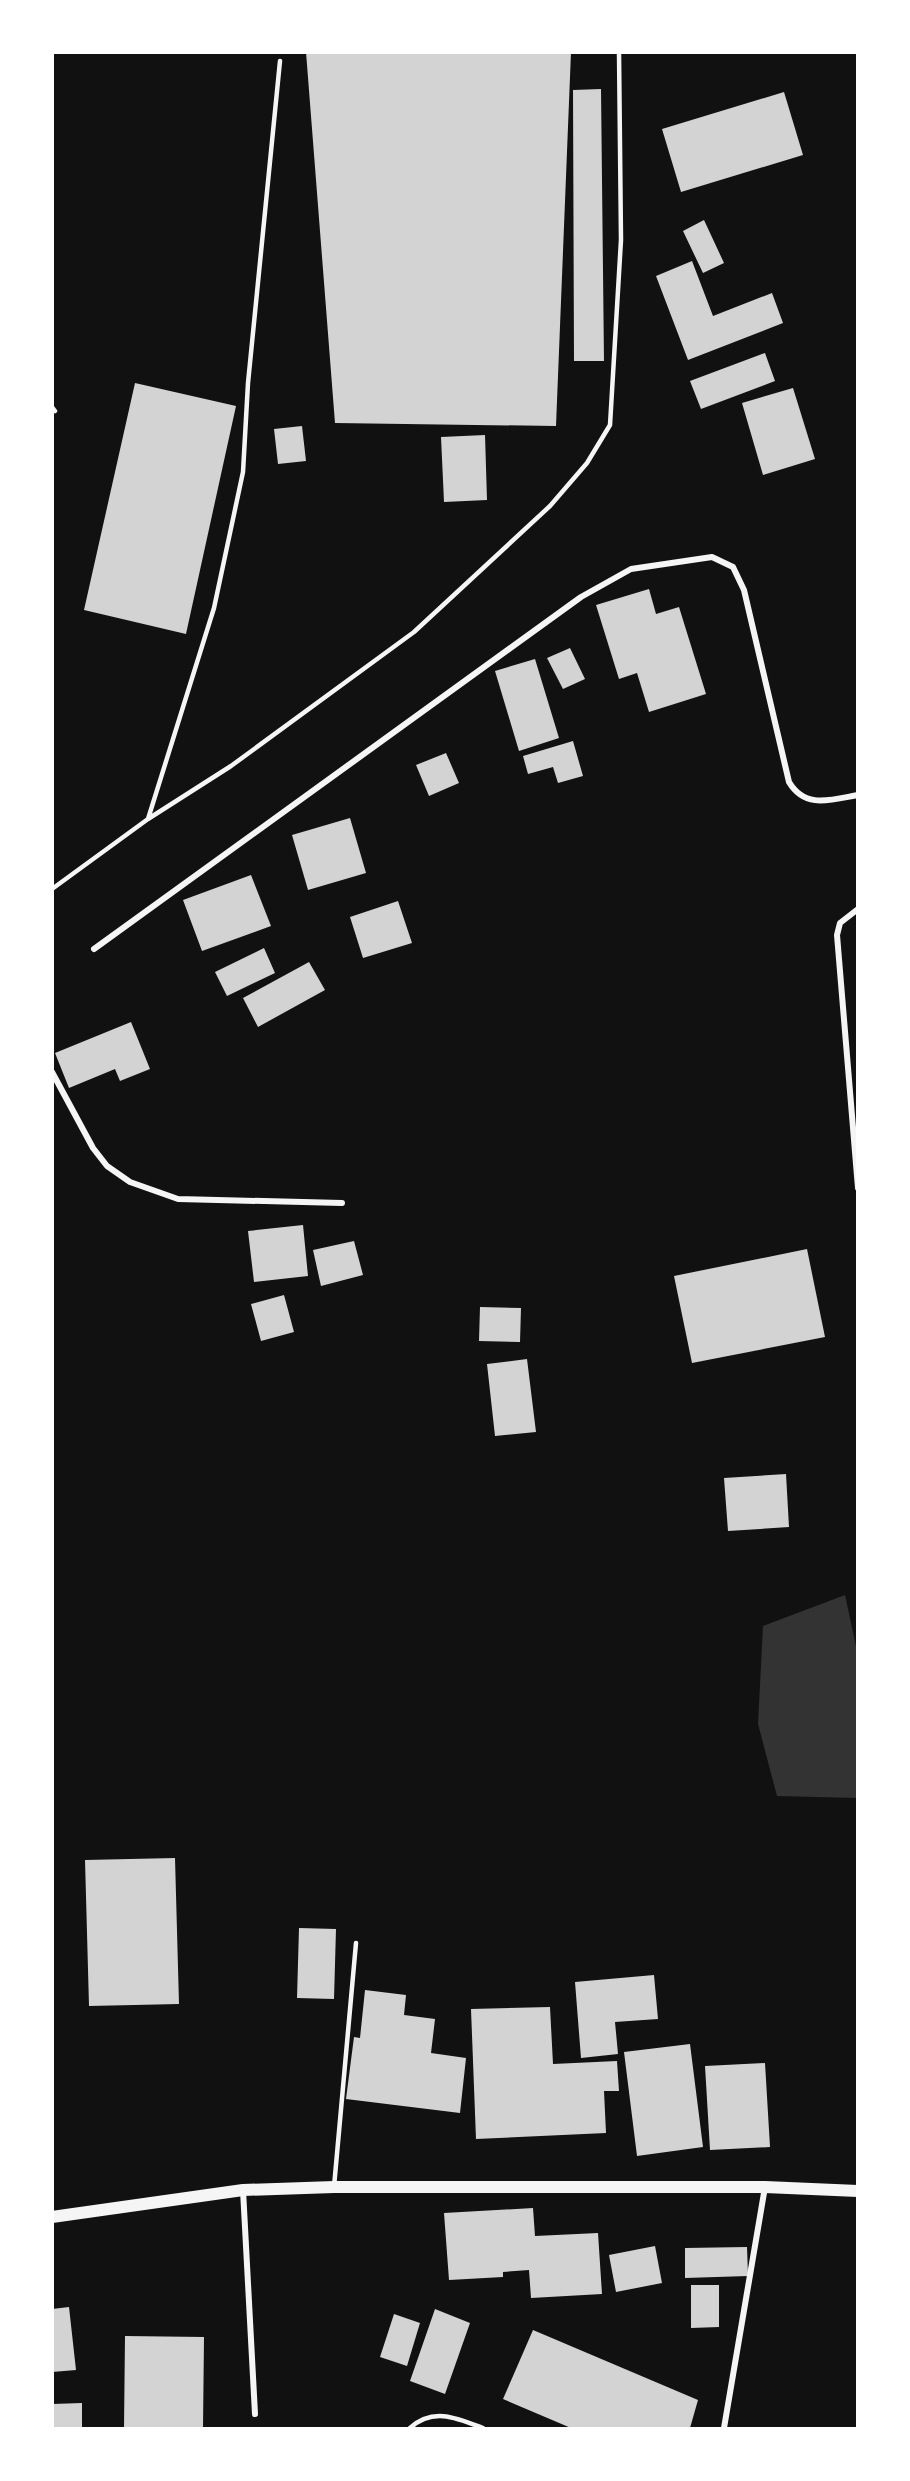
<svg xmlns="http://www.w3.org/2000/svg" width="910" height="2481" font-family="'Crimson Pro',serif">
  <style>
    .water { fill: #333 }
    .building { fill: #d3d3d3 }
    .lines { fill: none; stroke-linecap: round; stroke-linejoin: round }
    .service { stroke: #f5f5f5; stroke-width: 4.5 }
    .minor { stroke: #f5f5f5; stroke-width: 6 }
    .secondary { stroke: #f5f5f5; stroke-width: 12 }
  </style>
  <rect width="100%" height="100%" fill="#111"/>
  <!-- water -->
  <path class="water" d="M845,1595L857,1651V1798L777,1796L758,1724L763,1626Z"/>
  <!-- building -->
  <path class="building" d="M306,52H571L556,426L335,423Z
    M601,89L604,361H574L573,90Z
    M784,92L803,155L681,192L662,129Z
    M704,220L724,263L703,273L683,231Z
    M692,261L713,316L772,293L783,323L688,360L656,276Z
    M765,353L775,381L701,409L690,381Z
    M135,383L236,406L186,634L84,610Z
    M793,388L815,459L763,475L742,403Z
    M302,426L306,461L278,464L274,429Z
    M485,435L487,500L444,502L441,437Z
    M649,589L656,614L679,607L706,694L649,712L637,673L619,679L596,605Z
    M570,648L585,679L563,689L547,658Z
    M535,659L559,738L519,751L495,671Z
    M573,741L583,776L558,783L553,767L528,774L523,756Z
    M446,753L459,783L429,796L416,765Z
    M350,818L366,873L308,890L292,835Z
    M251,875L271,926L202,951L183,900Z
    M398,901L412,943L363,958L350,917Z
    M264,948L275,973L227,996L215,972Z
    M309,962L325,990L258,1027L243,998Z
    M131,1022L150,1069L120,1081L115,1069L69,1088L55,1053Z
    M303,1225L308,1276L254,1282L248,1231Z
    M354,1241L363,1275L321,1286L313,1250Z
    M807,1249L825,1337L692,1363L674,1276Z
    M284,1295L294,1332L261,1341L251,1304Z
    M480,1307L521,1308L520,1342L479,1341Z
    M527,1359L536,1432L495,1436L487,1364Z
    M786,1474L789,1527L728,1531L724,1478Z
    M175,1858L179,2004L89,2006L85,1860Z
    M299,1928L336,1929L334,1999L297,1998Z
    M654,1975L658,2019L615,2022L618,2054L581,2058L575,1982Z
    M365,1990L406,1995L404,2015L435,2019L431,2053L466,2058L460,2113L346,2099L354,2037L360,2038Z
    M550,2007L553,2064L617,2061L619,2091H604L606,2133L476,2139L471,2009Z
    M690,2044L703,2147L637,2156L624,2052Z
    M765,2063L770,2147L710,2150L705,2066Z
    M533,2208L535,2236L598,2233L602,2294L531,2298L529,2270L503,2272V2277L449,2280L444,2213Z
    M655,2246L662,2283L616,2292L609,2255Z
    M747,2247L748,2276L685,2278V2248Z
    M691,2285H719V2327L691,2328Z
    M69,2307L76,2370L52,2372V2309Z
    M435,2309L470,2323L445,2394L410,2381Z
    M394,2314L420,2323L407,2366L380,2357Z
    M533,2330L698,2400L690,2428H571L503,2399Z
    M125,2336L204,2337L203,2428H124Z
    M82,2403V2428H52V2404Z"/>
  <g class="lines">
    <!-- service -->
    <path class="service" d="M52,407L55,411
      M148,819L214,608L243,472L248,383L280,61
      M52,889L148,819L231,766L414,632L550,506L587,463L610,425L621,240L619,52
      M334,2187L356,1943
      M410,2428C433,2407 457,2418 483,2428"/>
    <!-- minor -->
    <path class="minor" d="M858,909L840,923L837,935L858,1188
      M94,949L581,597L631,569L712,557L733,567L744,590L789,782C805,809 830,800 858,795
      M52,1072L93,1148L107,1166L130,1182L178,1199L342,1203
      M243,2190L255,2414
      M724,2428L765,2187"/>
    <!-- secondary -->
    <path class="secondary" d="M52,2217L243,2190L334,2187H765L858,2191"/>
  </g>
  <!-- border -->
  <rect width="910" height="2481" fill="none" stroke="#ffffff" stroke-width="108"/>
</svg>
